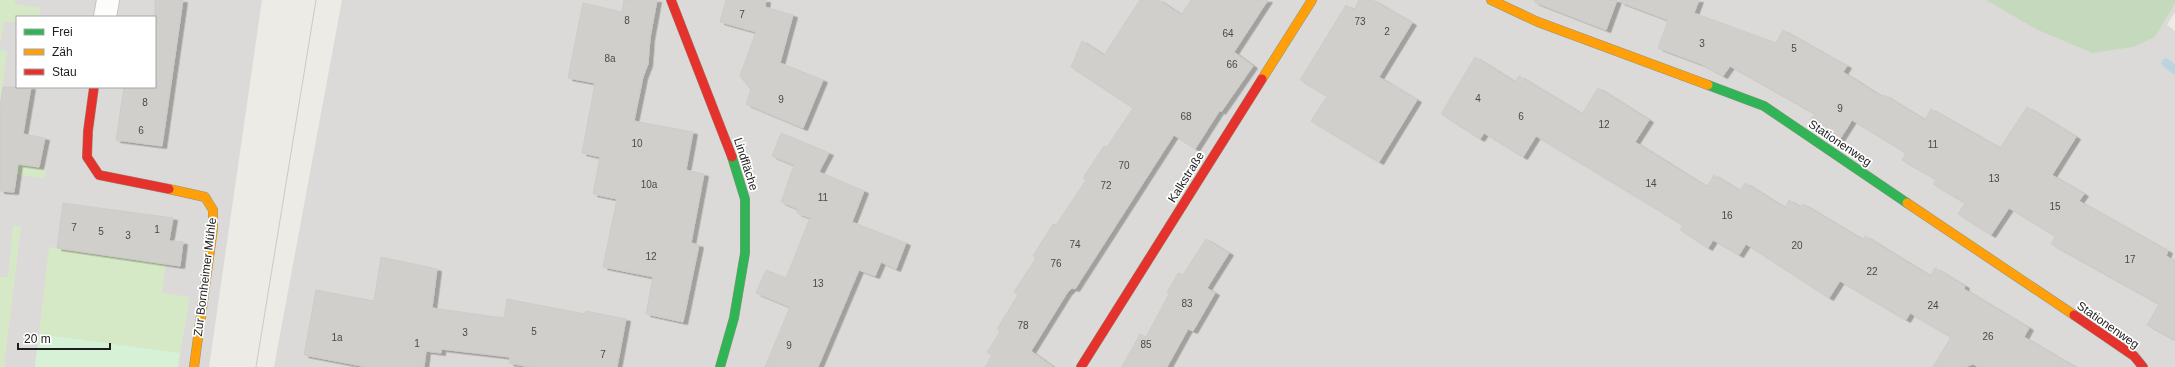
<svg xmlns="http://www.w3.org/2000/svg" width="2175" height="367" font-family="Helvetica,sans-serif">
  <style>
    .residential { fill: #dbdad8; fill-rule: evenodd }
    .grass { fill: #d6e9c6 }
    .forest { fill: #c5dabc }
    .park { fill: #d5f2d7 }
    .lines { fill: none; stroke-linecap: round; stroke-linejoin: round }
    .stream { stroke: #bad5de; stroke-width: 9 }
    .building { fill: #d0cfcb; stroke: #cfccc8; filter: url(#shadow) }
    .street-casing { stroke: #c5c4c2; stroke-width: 24 }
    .fast-casing { stroke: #92957f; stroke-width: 10 }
    .slow-casing { stroke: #92957f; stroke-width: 10 }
    .jam-casing { stroke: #92957f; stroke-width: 10 }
    .street { stroke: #fcfcfb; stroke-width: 22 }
    .fast { stroke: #30b455; stroke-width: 9 }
    .slow { stroke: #ff9f0a; stroke-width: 9 }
    .jam { stroke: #e5322d; stroke-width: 9 }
    .tram { stroke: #cacac9; stroke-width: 1 }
    .labels { text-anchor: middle; stroke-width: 3.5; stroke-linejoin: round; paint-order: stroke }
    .number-label { font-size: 10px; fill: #4a4a49 }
    .street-label { font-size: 12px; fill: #1e1e1e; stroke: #fff }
  </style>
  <defs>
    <filter id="shadow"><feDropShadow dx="4.5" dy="2.5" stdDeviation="0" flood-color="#0004"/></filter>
  </defs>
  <rect width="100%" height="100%" fill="#ecebe6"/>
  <!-- residential -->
  <path class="residential" d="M0,0H262L209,367H0ZM17,17H155V87H17Z
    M342,0H2175V12L2167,25L2175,31V367H274Z"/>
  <!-- grass -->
  <path class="grass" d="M0,0H15V4L41,8L39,17H17V23L4,21L0,44Z
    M0,50L7,51L0,108Z
    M0,161L46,169L45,178L0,173Z
    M13,226L21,227L4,367H0V277H8Z
    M49,247L166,264L162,293L190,297L180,353L39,334Z"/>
  <!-- forest -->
  <path class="forest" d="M1986,0H2175V3L2155,37L2133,47L2092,53L2038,30Z"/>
  <!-- park -->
  <path class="park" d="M39,334L180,353L178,367H35Z"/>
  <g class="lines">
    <!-- stream -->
    <path class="stream" d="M2166,63L2175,70"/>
  </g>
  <!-- building -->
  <path class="building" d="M155,0H183L162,146L116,140L124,87H155Z
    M624,0H657L650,38L648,64L643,77L634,121L693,132L686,170L704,174L691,243L699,245L683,322L646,314L653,277L603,267L617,199L593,194L600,157L582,153L595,83L568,78L583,3L622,12Z
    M726,0H766L765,7L793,15L780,63L823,80L803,128L746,104L751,90L740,76L756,32L720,22Z
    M1140,0H1159L1181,15L1191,0H1268L1234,52L1253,66L1221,112L1220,110L1195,149L1174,135L1075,289L1072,288L1067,293L1031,351L1053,367H985L992,356L987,352L1000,332L997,329L1018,295L1014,292L1036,258L1033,256L1053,224L1056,225L1086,180L1083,178L1104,146L1107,147L1133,108L1071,67L1082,41L1104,55Z
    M1359,0H1373L1412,23L1379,77L1417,100L1379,162L1311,121L1327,96L1300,80L1346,5L1354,10Z
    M1535,0H1617L1606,30L1534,2Z
    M1620,0H1699L1694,13L1776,43L1783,30L1847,66L1843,72L1882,97L1884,95L1925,120L1931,109L2000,148L2027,107L2076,137L2052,175L2084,194L2079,201L2168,251L2166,256L2175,261V340L2147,325L2159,304L2051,244L2055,236L2009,208L1991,235L1958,214L1965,203L1933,184L1936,179L1902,160L1906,153L1852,120L1840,139L1810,120L1815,114L1730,66L1723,76L1701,64L1658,48L1668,20L1620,2Z
    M1475,57L1515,82L1519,76L1582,114L1598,88L1649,120L1635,142L1707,187L1714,175L1740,191L1745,183L1785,208L1789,200L1800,207L1803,204L1863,240L1865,236L1930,276L1935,268L1965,286L1964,289L2029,328L2024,337L2075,367H1978L1973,364L1965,367H1933L1951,337L1910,313L1906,320L1840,281L1829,298L1746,244L1739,255L1713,240L1708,248L1680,230L1683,225L1536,136L1523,157L1484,133L1480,139L1441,114Z
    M3,87H31L23,134L45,138L39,167L18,164L14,192L0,191V106Z
    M781,133L829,153L819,172L864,191L852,222L906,243L896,269L881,262L875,276L859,270L818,367H765L790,307L756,293L766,270L786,278L810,218L797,213L798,209L781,202L794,165L772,156Z
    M63,203L173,218L169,241L183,242L180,266L57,248Z
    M1206,239L1229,253L1207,288L1215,293L1193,331L1188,329L1167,367H1122L1140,334L1146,337L1169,294L1167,293L1178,273L1183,275Z
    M381,257L437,269L432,308L504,318L507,299L585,314L586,311L626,319L617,367H530L509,363L510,357L441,349V353L426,351L424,367H367L304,355L316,290L374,301Z"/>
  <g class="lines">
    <!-- street casing -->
    <g class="street-casing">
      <path id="street" d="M105,17L108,0"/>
    </g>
    <!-- fast casing -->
    <g class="fast-casing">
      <path id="fast" d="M1708,85L1764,106L1907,203
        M720,367L734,318L745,253V199L732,157"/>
    </g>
    <!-- slow casing -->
    <g class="slow-casing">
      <path id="slow" d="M1491,0L1538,22L1708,85
        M1262,79L1312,0
        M169,189L205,197L213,210V228L194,367
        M1907,203L2074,315"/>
    </g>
    <!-- jam casing -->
    <g class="jam-casing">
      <path id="jam" d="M671,0L732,157
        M94,87L88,131L87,157L99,175L169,189
        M2074,315L2134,356L2143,367
        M1081,367L1262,79"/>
    </g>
    <!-- street -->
    <use href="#street" class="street"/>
    <!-- fast -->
    <use href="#fast" class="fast"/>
    <!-- slow -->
    <use href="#slow" class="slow"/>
    <!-- jam -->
    <use href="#jam" class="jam"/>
    <!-- tram -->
    <path class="tram" d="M256,367L316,0"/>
  </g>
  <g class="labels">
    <!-- number labels -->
    <g class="number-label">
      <text x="742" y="18">7</text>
      <text x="627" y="24">8</text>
      <text x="1360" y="25">73</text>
      <text x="1387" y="35">2</text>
      <text x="1228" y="37">64</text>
      <text x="1702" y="47">3</text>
      <text x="1794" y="52">5</text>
      <text x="610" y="62">8a</text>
      <text x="1232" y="68">66</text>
      <text x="1478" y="102">4</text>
      <text x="781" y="103">9</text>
      <text x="145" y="106">8</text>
      <text x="1840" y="112">9</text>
      <text x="1186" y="120">68</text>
      <text x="1521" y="120">6</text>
      <text x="1604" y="128">12</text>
      <text x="141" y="134">6</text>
      <text x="637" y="147">10</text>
      <text x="1933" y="148">11</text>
      <text x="1124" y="169">70</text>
      <text x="1994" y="182">13</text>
      <text x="1651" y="187">14</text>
      <text x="649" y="188">10a</text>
      <text x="1106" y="189">72</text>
      <text x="823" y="201">11</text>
      <text x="2055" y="210">15</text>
      <text x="1727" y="219">16</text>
      <text x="74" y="231">7</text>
      <text x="157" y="233">1</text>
      <text x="101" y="235">5</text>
      <text x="128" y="239">3</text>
      <text x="1075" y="248">74</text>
      <text x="1797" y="249">20</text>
      <text x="651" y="260">12</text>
      <text x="2130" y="263">17</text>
      <text x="1056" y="267">76</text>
      <text x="1872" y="275">22</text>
      <text x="818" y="287">13</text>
      <text x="1187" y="307">83</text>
      <text x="1933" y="309">24</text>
      <text x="1023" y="329">78</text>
      <text x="534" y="335">5</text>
      <text x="465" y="336">3</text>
      <text x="1988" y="340">26</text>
      <text x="337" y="341">1a</text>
      <text x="417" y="347">1</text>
      <text x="1146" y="348">85</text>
      <text x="789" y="349">9</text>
      <text x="603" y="358">7</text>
    </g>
    <!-- street labels -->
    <g class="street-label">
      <text transform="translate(1840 143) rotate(34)" y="4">Stationenweg</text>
      <text transform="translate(746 164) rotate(72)" y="4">Lindfläche</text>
      <text transform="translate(1186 177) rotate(-58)" y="4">Kalkstraße</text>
      <text transform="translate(205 277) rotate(-83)" y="4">Zur Bornheimer Mühle</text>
      <text transform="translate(2108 325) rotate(35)" y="4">Stationenweg</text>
    </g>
  </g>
  <!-- legend -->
  <rect x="16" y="16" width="140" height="72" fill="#ffffff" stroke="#a5a5a5"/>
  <rect x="24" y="29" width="20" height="6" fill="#30b455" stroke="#a5a5a5"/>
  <text x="52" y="36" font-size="12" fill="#1e1e1e">Frei</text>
  <rect x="24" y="49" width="20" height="6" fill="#ff9f0a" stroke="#a5a5a5"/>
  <text x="52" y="56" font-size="12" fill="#1e1e1e">Zäh</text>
  <rect x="24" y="69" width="20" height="6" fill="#e5322d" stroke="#a5a5a5"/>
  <text x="52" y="76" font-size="12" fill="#1e1e1e">Stau</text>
  <!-- scale -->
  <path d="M18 343v6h92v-6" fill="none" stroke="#1e1e1e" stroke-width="2"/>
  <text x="24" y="343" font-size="12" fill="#1e1e1e" stroke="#ffffff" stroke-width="3" paint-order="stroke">20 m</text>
</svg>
